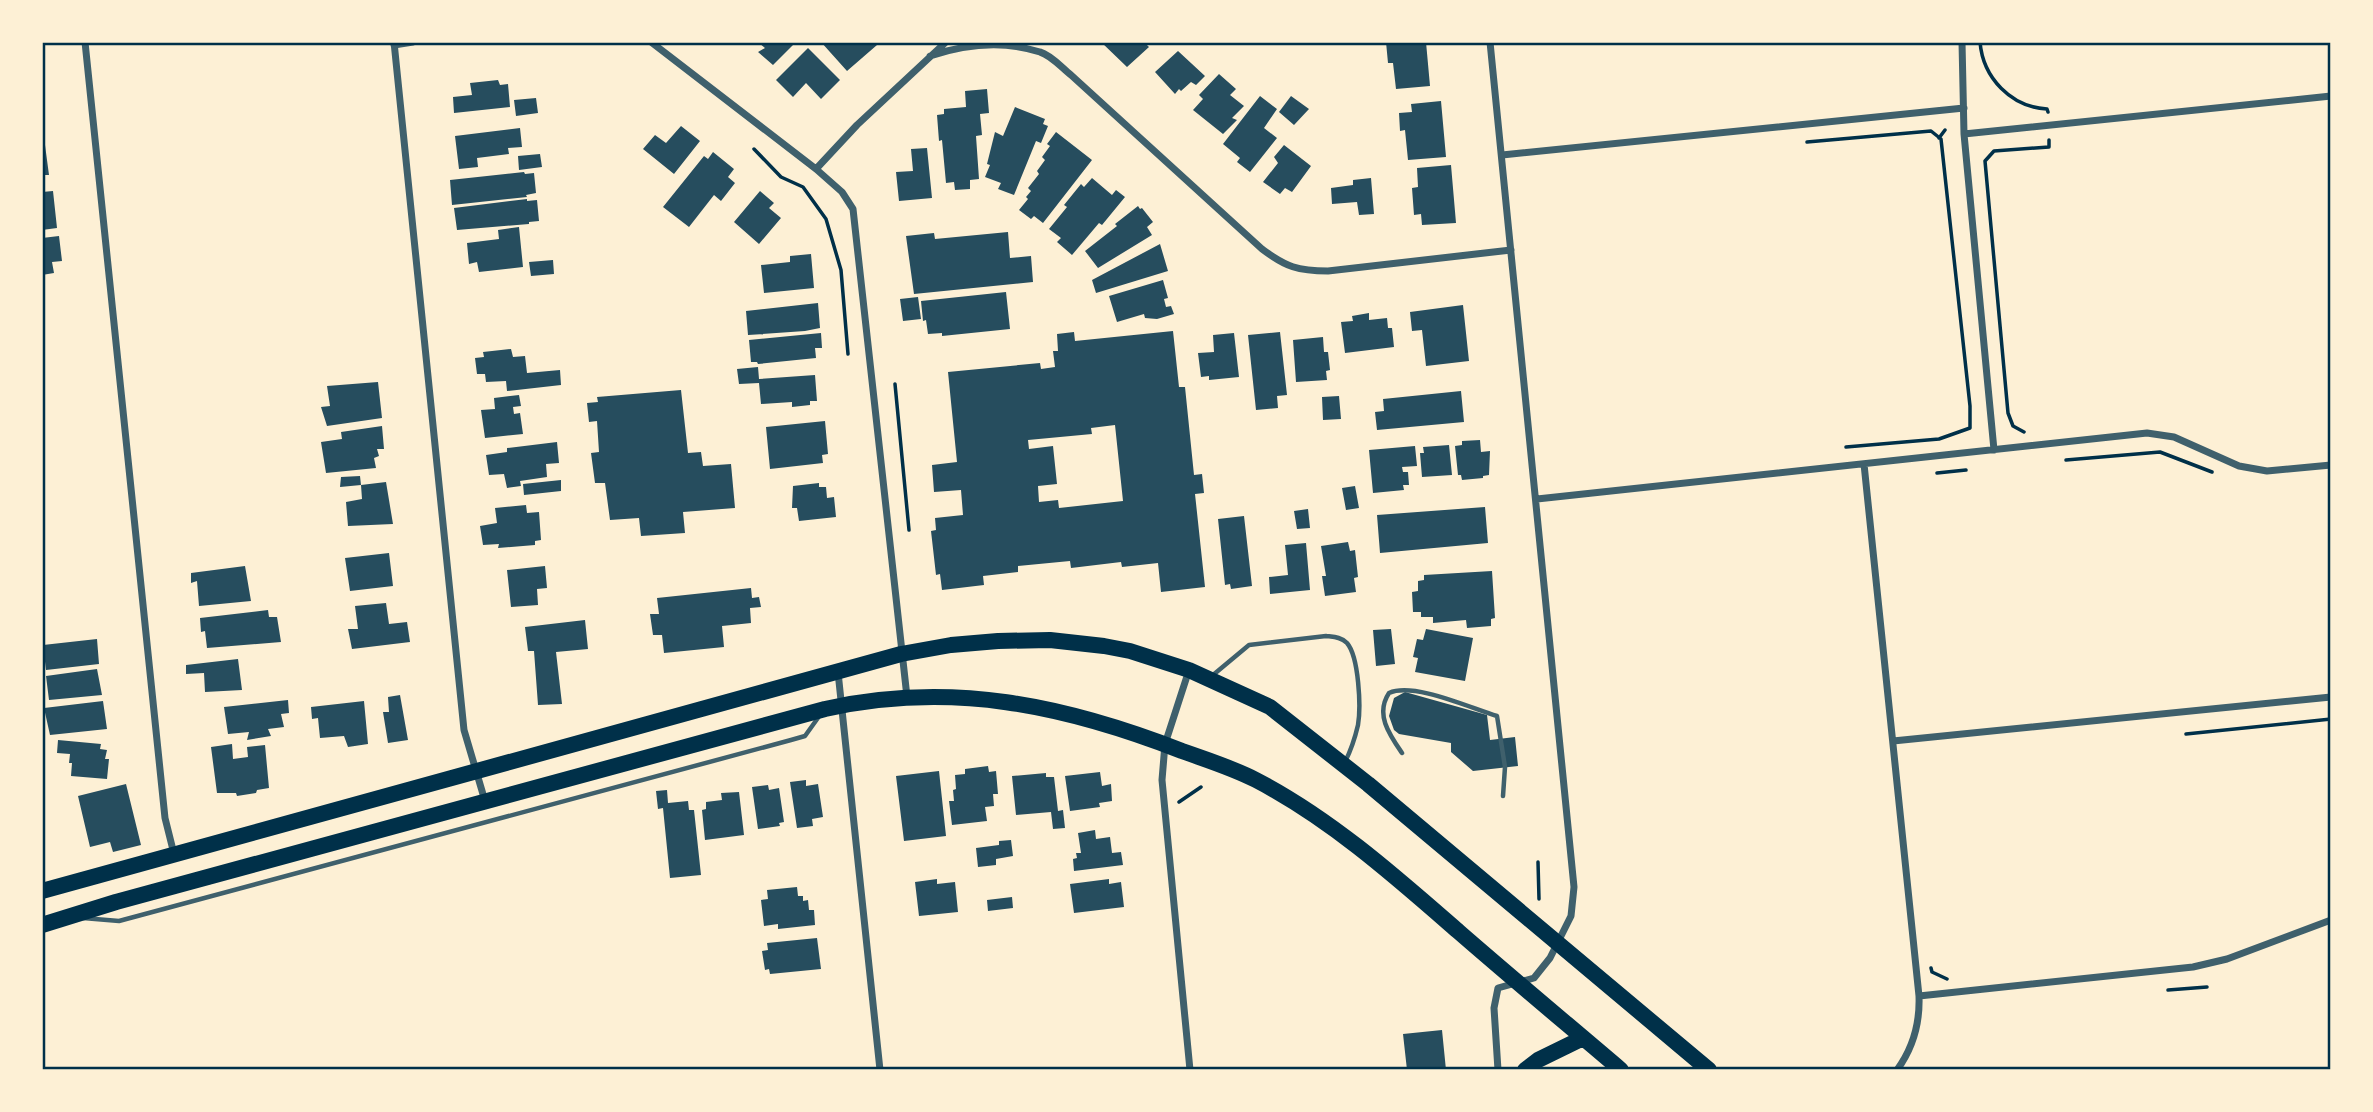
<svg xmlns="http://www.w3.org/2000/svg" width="2373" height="1112" font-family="'DejaVu Sans',sans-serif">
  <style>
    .building { fill: #264d5e; fill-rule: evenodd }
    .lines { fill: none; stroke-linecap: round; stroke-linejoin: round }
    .path { stroke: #003049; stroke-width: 3.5 }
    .service { stroke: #3f606c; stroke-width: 4.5 }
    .minor { stroke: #3f606c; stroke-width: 7 }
    .trunk { stroke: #003049; stroke-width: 16 }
    .neatline { fill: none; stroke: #003049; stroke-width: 2.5 }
  </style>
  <rect width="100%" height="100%" fill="#fdf0d5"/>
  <!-- building -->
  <path class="building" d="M758,42H796L773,65L758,52L765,48Z
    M821,42H874L877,45L847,71Z
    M1101,42H1144L1149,47L1127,67Z
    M1386,42H1426L1430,86L1396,89L1393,63H1388Z
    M808,48L840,80L821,99L806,83L793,97L776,80Z
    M1178,51L1205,76L1196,85L1191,82L1181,91L1179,89L1175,94L1155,72Z
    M1219,74L1236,89L1230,95L1244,106L1232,118L1237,120L1223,134L1193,110L1203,99L1199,95Z
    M498,80L500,85L508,84L510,107L454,113L453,97L472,95L470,83Z
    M987,89L989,113L980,114L982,135L976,136L979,179L970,180V189L955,190L954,182L946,183L942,140L939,141L937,115L944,114V109L966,107L965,91Z
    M1260,96L1277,109L1264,128L1277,138L1250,172L1237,162L1240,158L1223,144Z
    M1291,96L1309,109L1294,125L1279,112Z
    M536,98L538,113L516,116L514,100Z
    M1441,101L1446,157L1408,160L1405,130L1400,131L1399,113L1412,112L1411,104Z
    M1015,107L1045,119L1043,124L1048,126L1041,143L1036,141L1014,195L998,189L1001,183L985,177L990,165L987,164L995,132L1003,136Z
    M681,126L700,141L674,174L643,149L655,135L666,143Z
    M520,128L522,147L508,148L509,154L477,158L478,167L459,169L455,136Z
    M1056,132L1092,160L1043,223L1034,216L1031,219L1019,210L1028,199L1026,197L1031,191L1028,188L1039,174L1037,171L1045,160L1042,157L1050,146L1047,144Z
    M42,145H45L49,175H42Z
    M1284,145L1311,166L1292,192L1285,188L1280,194L1263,182L1278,163L1274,157Z
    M927,148L932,198L899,201L896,172L913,171L911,149Z
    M713,152L734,169L728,177L735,183L721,201L714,195L689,227L663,207L704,156L708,159Z
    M540,154L542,167L519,170L518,156Z
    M1451,165L1456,223L1422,225L1421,214L1414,215L1412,188L1418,187L1417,168Z
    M524,172L525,174L534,173L536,193L526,195L527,197L452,205L450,180Z
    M1092,178L1112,195L1116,190L1125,197L1102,225L1099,223L1072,255L1057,242L1061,238L1049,229L1067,207L1064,205L1081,184L1084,187Z
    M1371,178L1374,214L1359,215L1357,202L1332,204L1331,188L1353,185V180Z
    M53,191L57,228L42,230V192Z
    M760,191L774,203L769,208L781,218L759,244L734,222Z
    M527,199V201L537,200L539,221L529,222V224L457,230L454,208Z
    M1138,206L1140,209L1142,208L1153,222L1147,227L1152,235L1098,268L1085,251L1117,226L1115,224Z
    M519,227L523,267L479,272L477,262L469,264L467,243L499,239L498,230Z
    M1008,232L1010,258L1031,256L1033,282L914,294L906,236L934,233L935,239Z
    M59,236L62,261L52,262L54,273L42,275V238Z
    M1160,244L1168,271L1096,293L1092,280Z
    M811,254L814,288L764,293L761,265L790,262V256Z
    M553,260L554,274L531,276L529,262Z
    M1163,280L1168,298L1164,299L1166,307L1171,306L1174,314L1157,319L1145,318L1144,314L1117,322L1109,296Z
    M1006,292L1010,329L942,336V333L928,334L926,320L923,321L921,301Z
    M918,297L921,319L903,321L900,299Z
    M818,303L820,328L805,331L748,335L746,311Z
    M1463,305L1469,361L1426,366L1422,330L1412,331L1410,312Z
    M1369,313V320L1387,318L1388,328H1392L1394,347L1345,353L1341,322L1353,321L1352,316Z
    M1173,331L1179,387H1185L1194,475L1202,474L1204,493L1195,494L1205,587L1161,592L1158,563L1122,567L1121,562L1071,568L1070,561L1018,566V572L983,576L984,585L942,590L940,574L936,575L931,531L936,530L935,518L963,515L961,490L934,492L932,465L957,462L948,372L1040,363L1041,369L1055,367L1053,351H1058L1057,334L1074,332L1075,341ZM1115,425L1123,501L1059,508L1058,500L1039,502L1038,486L1057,484L1053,446L1029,449L1028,440L1092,434L1091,428Z
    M1280,332L1287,395L1277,396L1278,408L1256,410L1248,335Z
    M821,333L822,348H815L816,358L758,364L757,362H751L749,340Z
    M1234,333L1239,377L1209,380V376L1201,377L1198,353L1214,352L1213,335Z
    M1323,337L1324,352H1328L1330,370L1326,371L1327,380L1296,382L1293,340Z
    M511,349L513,357L525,356L527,373L560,370L561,385L507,391L506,381L486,382L485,374H477L475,358L484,357L483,352Z
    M758,367L759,379L815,375L817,401H810V405L792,407V402L761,404L759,383L739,384L737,369Z
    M378,382L382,418L327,426L321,407L330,406L327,386Z
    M681,390L688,453L701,452L703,466L731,464L735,508L683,512L685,533L641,536L639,518L610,520L605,483H595L591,453L599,452L597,421L589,422L587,403L598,402L597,397Z
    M1461,391L1464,422L1377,430L1375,412L1384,411L1383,399Z
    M519,395L521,406L513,407L514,414L520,413L523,434L485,438L481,410L495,409L494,398Z
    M1339,396L1341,419L1323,420L1322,397Z
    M825,421L828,454L822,455L823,463L770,469L766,427Z
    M382,426L384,449H377L379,456L374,458L376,468L326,473L321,442L342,439L341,432Z
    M1480,440L1481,452L1490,451L1489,475L1483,476V478L1462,480L1461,475H1458L1455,446L1462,445V441Z
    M557,442L559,463L546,464L547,477L520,481L521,486L507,488L504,474L489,475L486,455L507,452V448Z
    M1449,445L1452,475L1422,477L1420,453H1424L1423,447Z
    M1415,446L1417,466L1402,467L1403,472H1408L1409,485H1403L1404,490L1373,493L1369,450Z
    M360,476L361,485L340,487L341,477Z
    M561,480V491L524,495L523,484Z
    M386,482L393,524L348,526L346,502L362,499L361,485Z
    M819,483V487H826L827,498L834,497L836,517L799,521L797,508H792L793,486Z
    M1355,486L1359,508L1346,510L1342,488Z
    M526,505L527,513L539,512L541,540L535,541V545L498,548L499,544L483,545L480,526L497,523L495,508Z
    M1485,507L1488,543L1380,553L1377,515Z
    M1308,509L1310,528L1297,529L1294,511Z
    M1244,516L1252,586L1231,589L1230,584L1225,585L1218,519Z
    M1348,542L1350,551L1355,550L1358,577L1354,578L1356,592L1325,596L1322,576H1326L1321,546Z
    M1306,543L1310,590L1270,594L1269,577L1288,575L1285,545Z
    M389,553L393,586L350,591L345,558Z
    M245,566L251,601L199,606L197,581L191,583V573Z
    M545,566L547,588L537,589L538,605L511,607L507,570Z
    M1492,571L1495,618L1491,619V626L1467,628L1466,620L1433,623V617H1421V612H1413L1412,592L1418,591V581L1424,580V575Z
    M751,588L752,598L759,597L761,607L750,608L751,623L722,626L724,647L664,653L662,635H653L650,614H659L657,598Z
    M386,603L389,624L407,622L410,642L352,649L348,629H358L355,606Z
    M268,610L269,617H277L281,642L207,648L205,631L201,632L200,618Z
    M585,620L588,649L556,652L562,704L538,705L534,651H528L525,627Z
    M1391,629L1395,664L1376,666L1373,630Z
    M1426,629L1473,638L1465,681L1415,672L1418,658L1413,657L1417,639L1423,640Z
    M97,639L99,664L46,670L43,645Z
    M238,659L242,690L205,692L204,673L186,674V665Z
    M97,669L102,695L49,700L46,676Z
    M1405,692L1487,715L1490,740L1515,737L1518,766L1473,771L1451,752V743L1399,734L1394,730L1389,716L1394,698Z
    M400,695L408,740L388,743L383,712H389L388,697Z
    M288,700L289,713L281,714L284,727L268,729L271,736L247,740L249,732L228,734L224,707Z
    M103,701L107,729L50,735L44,708Z
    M364,701L368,744L348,747L344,736L320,738L318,718L312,719L311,707Z
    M58,740L101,744L100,749L107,750L105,759H109L107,779L71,776L72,763H69L70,754L57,753Z
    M232,744L233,759L248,757L247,747L265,745L269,788L257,790L256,793L237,796L236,793H217L211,747Z
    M988,766L989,772L996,771L998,794H993L994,806L985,807L987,821L952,825L949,801H954L953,790L956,789L955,775L965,774V769Z
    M939,771L946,836L904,841L896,776Z
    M1100,772L1102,786L1111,784L1112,801L1099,803L1100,807L1070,811L1065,776Z
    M1046,773V777H1054L1058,811L1063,810L1065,828L1053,829L1051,812L1016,815L1012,776Z
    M806,780V786L818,784L823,817L812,819L813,826L797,828L790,782Z
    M126,784L141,845L113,852L110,842L90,847L78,796Z
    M768,785L769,790L779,788L784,822L779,823L780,826L758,829L752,787Z
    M667,790L668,803L688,801L689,810H694L701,875L670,878L663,808L658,809L656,791Z
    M739,792L744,835L705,840L702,810L706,809V802L722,800L721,793Z
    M1095,830L1096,839L1110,837L1112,853L1121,852L1123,865L1074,871L1073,859L1077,858L1076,853H1081L1078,833Z
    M1011,840L1013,856L996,859V865L978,867L976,848L999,845V841Z
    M937,879V884L955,882L958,912L919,916L915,882Z
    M1109,879V884L1121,882L1124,907L1074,913L1070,884Z
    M797,887L798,896H803V901L808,900L809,910H814L815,925L778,929V924L764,926L761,900L768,899L767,890Z
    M1012,897L1013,908L988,911L987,900Z
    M817,938L821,969L770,974L769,969L765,970L762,951L768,950L767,943Z
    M1442,1030L1446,1070H1407L1403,1034Z"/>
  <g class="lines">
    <!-- path -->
    <path class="path" d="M1980,42C1983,78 2011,107 2047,109L2048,112
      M1939,138L1945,130
      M1807,142L1931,131L1941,139L1970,406V428L1939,439L1846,447
      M754,149L781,177L803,187L826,219L841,270L848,354
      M895,384L909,530
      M2024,432L2013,426L2008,413L1985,161L1994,151L2049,147V140
      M2066,460L2160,452L2212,472
      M1937,473L1966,470
      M2186,734L2331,719
      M1179,802L1201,787
      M1538,862L1539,899
      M1931,968L1932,972L1947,979
      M2168,990L2207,987"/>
    <!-- service -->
    <path class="service" d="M1213,675L1249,645L1326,636C1334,637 1341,637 1347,643C1359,657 1361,707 1358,725C1355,738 1351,750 1345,762
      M1402,753C1389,734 1375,714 1389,693C1414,682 1470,708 1497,716L1505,767L1503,796
      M83,918L119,921L791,740L805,736L820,715"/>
    <!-- minor -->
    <path class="minor" d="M85,42L165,818L174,854
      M394,42L464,730L485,801
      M651,42L816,169L842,192L853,209L907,697
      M1490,42L1574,887L1571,916L1550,958L1534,978L1498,988L1494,1008L1498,1070
      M1962,42L1964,134L1994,450
      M394,45L413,42
      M930,56C966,44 1003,40 1040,52C1051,55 1062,68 1071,75L1262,249C1286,267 1298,271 1328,271L1511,250
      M1964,134L2331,96
      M1502,155L1964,108
      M816,169L857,125L946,42
      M1864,464L1919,996C1920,1023 1913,1048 1897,1070
      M1537,499L2147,433L2174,437L2239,466L2267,471L2331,465
      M1189,670L1165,744L1162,780L1190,1070
      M838,672L880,1070
      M1893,741L2331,697
      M1919,996L2193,967L2227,959L2331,920"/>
    <!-- trunk -->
    <path class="trunk" d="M42,891L901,654L951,645L998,641L1050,640L1104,646L1130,651L1189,670L1270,707L1368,784L1709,1070
      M42,925L116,902L825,709C951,681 1064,705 1182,751C1207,760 1233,768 1256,780C1331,819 1396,877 1459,932C1513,979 1567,1024 1621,1070
      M1525,1070L1538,1060L1583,1038"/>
  </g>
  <!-- border -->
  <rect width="2373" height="1112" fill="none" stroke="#fdf0d5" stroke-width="88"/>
  <rect x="44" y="44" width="2285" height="1024" class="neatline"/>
</svg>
